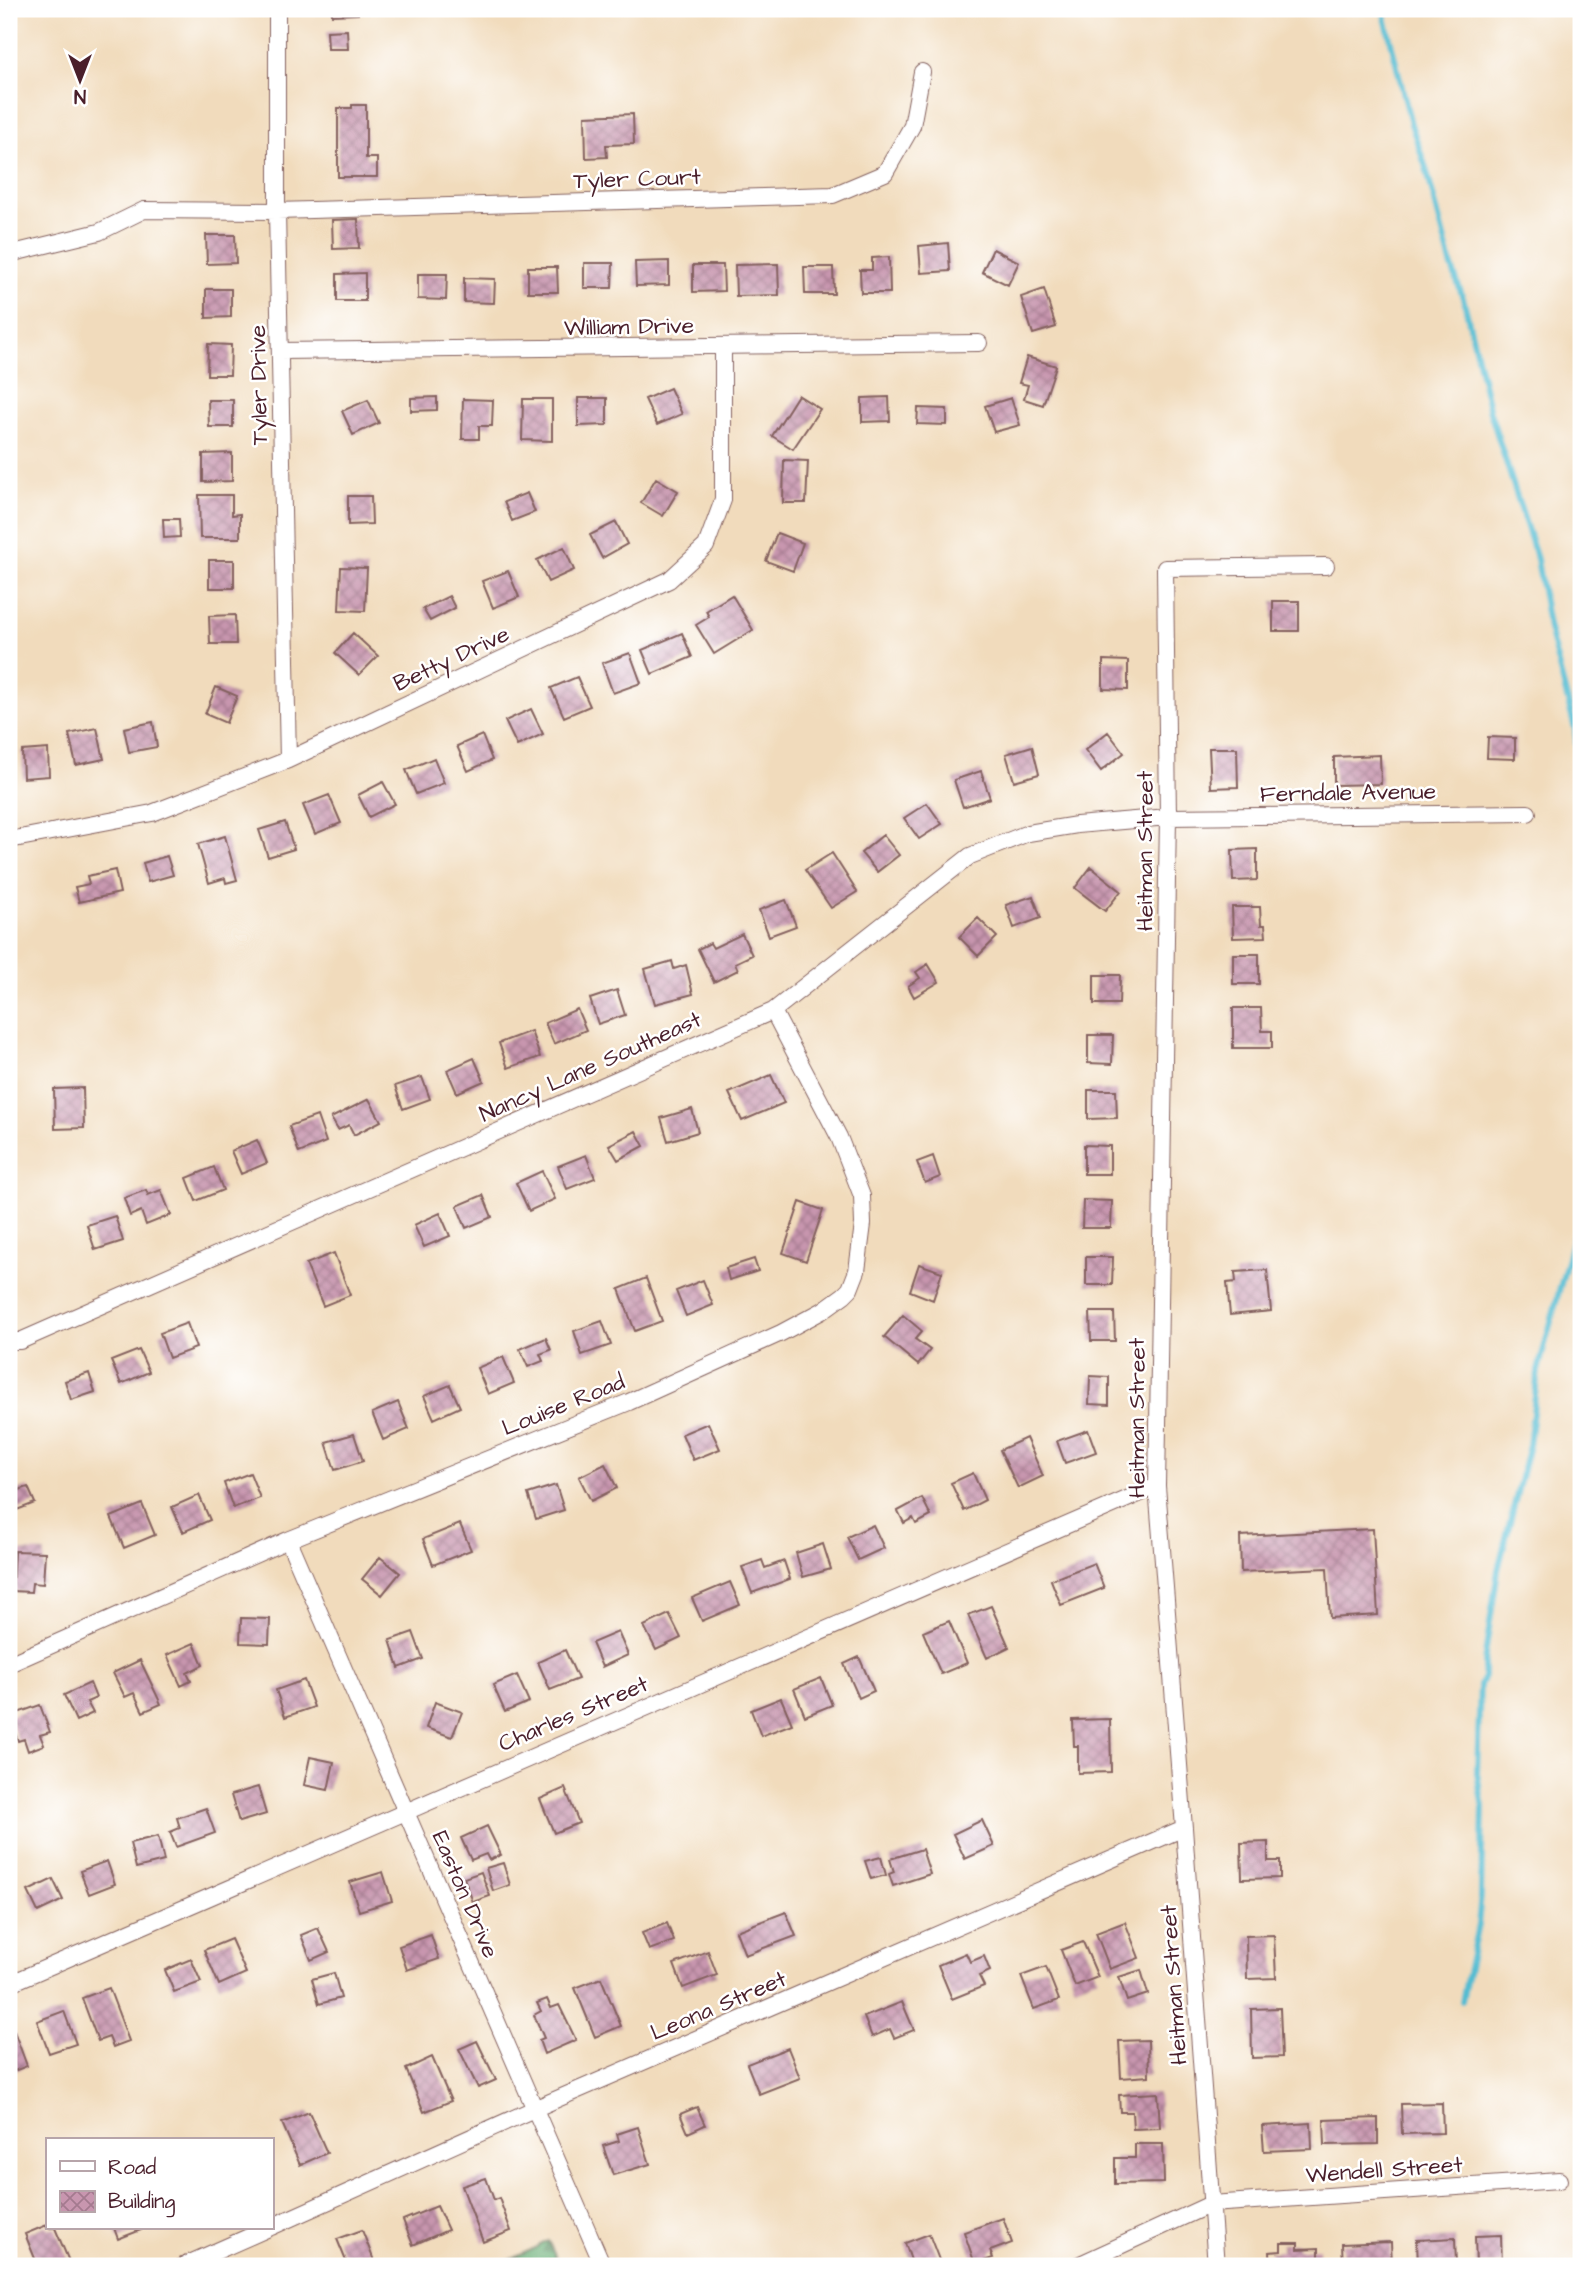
<svg xmlns="http://www.w3.org/2000/svg" width="1590" height="2275" font-family="'Architects Daughter',sans-serif">
  <style>
    .forest { fill: url(#forest-firs); stroke: #59664f; stroke-width: 2 }
    .lines { fill: none; stroke-linecap: round; stroke-linejoin: round }
    .stream { stroke: #53bcd1; stroke-width: 6 }
    .building { fill: url(#building-cross-hatch) }
    .minor-casing { stroke: #84615e; stroke-width: 18 }
    .minor { stroke: #fff; stroke-width: 16 }
    .labels { text-anchor: middle; stroke-width: 5; stroke-linejoin: round; paint-order: stroke }
    .street-label { font-size: 23px; fill: #4a1f2b; stroke: #fff }
  </style>
  <defs>
    <pattern id="forest-firs" width="22" height="20" patternUnits="userSpaceOnUse" patternTransform="scale(1.75)"><rect width="22" height="20" fill="#68ad73"/><path d="M5 1l3.5 6h-7zM16 11l3.5 6h-7z" fill="#588c5f"/></pattern>
    <pattern id="building-cross-hatch" width="8" height="8" patternUnits="userSpaceOnUse" patternTransform="scale(1.75)"><rect width="8" height="8" fill="#c896af"/><path d="M0 0l8 8M0 8l8-8" fill="none" stroke="#a47a8f"/></pattern>
  </defs>
  <rect width="100%" height="100%" fill="#fff"/>
  <filter id="ink" filterUnits="userSpaceOnUse"><feTurbulence type="fractalNoise" baseFrequency=".0143" numOctaves="2"/><feDisplacementMap in="SourceGraphic" scale="14" xChannelSelector="R" yChannelSelector="G"/><feConvolveMatrix kernelMatrix="1 2 1 2 8 2 1 2 1" color-interpolation-filters="sRGB"/></filter>
  <filter id="wash" filterUnits="userSpaceOnUse"><feTurbulence type="fractalNoise" baseFrequency=".00686" numOctaves="4" result="noise"/><feDisplacementMap in="SourceGraphic" scale="28" xChannelSelector="R" yChannelSelector="G"/><feGaussianBlur stdDeviation="1.57" result="paint"/><feColorMatrix in="noise" values="0 0 0 0 0 0 0 0 0 0 0 0 0 0 0 0 0 1.4 0 .05"/><feComposite in="paint" operator="in"/></filter>
  <g filter="url(#wash)">
    <rect width="100%" height="100%" fill="#f1dbbc"/>
    <!-- forest -->
    <path class="forest" d="M548,2241L560,2266H499Z"/>
    <g class="lines">
      <!-- stream -->
      <path class="stream" d="M1383,9L1411,124L1426,168L1451,264L1464,301L1490,412L1537,559L1548,625L1575,729L1581,784
        M1462,2001L1478,1925L1481,1895L1483,1807L1477,1773L1480,1685L1484,1677V1662L1498,1570L1529,1445L1538,1371L1577,1223L1581,1195"/>
    </g>
    <g id="blocks">
      <!-- building -->
      <path class="building" d="M332,9H358V14L332,15Z
        M347,30L348,49H328L327,31Z
        M352,105H366V158H377V177H338V108H352Z
        M633,114L634,144L606,145L607,157L586,158L585,116Z
        M358,219L359,248L333,249L332,220Z
        M206,235H235L236,263L207,264Z
        M948,243L950,271L921,273L919,246Z
        M993,249L1019,262L1008,285L982,272Z
        M889,257L890,293H861L860,270H872V258Z
        M669,261V285L636,286L635,262Z
        M584,263H613L612,288H584Z
        M778,264L779,295L736,296L735,265Z
        M693,265H723L724,291L693,292Z
        M528,267H557L558,292H528Z
        M804,267H833L834,294H805Z
        M365,273V301H337V274Z
        M418,274H447L446,300L418,299Z
        M464,278L495,279L494,303L464,302Z
        M206,289H231V317L206,318Z
        M1044,289L1056,327L1033,334L1021,297Z
        M208,344L231,345L230,375H207Z
        M1027,357L1056,366L1043,405L1024,399L1028,385L1019,383Z
        M670,388L682,414L657,425L645,399Z
        M798,395L820,409L793,449L772,436Z
        M437,397V410L411,411V398Z
        M889,397L890,421L862,422V398Z
        M578,398H607V425L578,426Z
        M1011,398L1020,425L994,432L985,406Z
        M463,399L493,400L492,426H479V439H462Z
        M523,399H552V441L522,440Z
        M208,400H233V427H209Z
        M368,400L379,423L353,435L342,411Z
        M918,408L947,409V425L917,424Z
        M232,453V481L203,482V454Z
        M784,460L808,461L806,503H783Z
        M656,478L678,491L663,516L641,503Z
        M527,493L535,512L512,521L504,502Z
        M199,495H232V515L240,514V538H200Z
        M348,496H371L372,524L348,525Z
        M163,519H179L180,537L164,538Z
        M616,522L627,544L602,558L590,535Z
        M777,533L803,543L793,571L766,561Z
        M564,547L574,570L548,582L537,560Z
        M209,560H234V588H209Z
        M341,567L367,568L365,611L339,610Z
        M508,571L519,597L493,608L482,581Z
        M732,595L753,630L714,654L696,625L709,617L706,611Z
        M449,596L455,608L430,621L423,609Z
        M1273,601H1299V631H1273Z
        M235,615L236,644H210L209,616Z
        M353,633L378,656L359,675L335,653Z
        M682,633L692,657L652,674L642,650Z
        M630,653L641,683L613,693L602,663Z
        M1103,660L1128,661V690L1103,689Z
        M577,677L590,706L564,717L551,688Z
        M216,687L237,696L226,723L205,714Z
        M531,709L543,734L517,746L505,721Z
        M153,722L157,747L129,752L124,728Z
        M97,728L104,759L76,765L69,734Z
        M1108,732L1124,753L1101,771L1085,750Z
        M482,735L492,760L468,771L457,746Z
        M1488,737L1515,738V759L1487,758Z
        M1032,746L1039,774L1014,781L1006,754Z
        M1209,748H1237L1238,787L1211,788Z
        M48,749L49,776L23,778L22,751Z
        M1380,755L1381,784L1334,785V757Z
        M434,758L444,783L416,794L406,770Z
        M981,771L990,798L963,807L954,780Z
        M383,782L395,804L369,817L358,795Z
        M329,795L341,823L315,834L303,805Z
        M927,803L942,824L919,839L904,818Z
        M285,822L294,849L268,857L259,830Z
        M883,835L899,855L877,872L861,853Z
        M225,836L237,880L226,883L225,878L209,883L198,844Z
        M1257,849V880L1233,881L1232,850Z
        M832,853L857,892L831,908L805,870Z
        M167,856L173,875L148,882L143,863Z
        M1091,867L1121,891L1105,911L1075,888Z
        M115,870L120,893L79,902L75,887L89,884L87,876Z
        M1033,896L1041,918L1014,928L1006,905Z
        M786,900L796,926L769,936L759,910Z
        M1232,907H1260L1261,925H1265L1266,937L1233,938Z
        M978,918L997,937L978,956L959,937Z
        M742,934L752,955L735,963L738,970L714,982L698,949L710,943L713,948Z
        M1233,954H1259V984H1233Z
        M672,961L674,969L686,965L693,994L655,1004L645,969Z
        M928,964L939,982L914,997L908,986L920,978L916,972Z
        M1094,975H1120L1119,1004H1094Z
        M617,990L625,1015L598,1024L590,999Z
        M1233,1008H1261L1262,1031H1272V1048H1233Z
        M577,1009L586,1030L554,1044L545,1023Z
        M531,1031L540,1057L508,1068L499,1043Z
        M1088,1035H1113L1112,1064L1088,1063Z
        M474,1058L484,1081L457,1093L447,1070Z
        M771,1075L784,1103L742,1121L729,1093Z
        M422,1077L430,1099L403,1109L395,1086Z
        M83,1088L84,1128L55,1129L54,1089Z
        M1088,1090H1116L1117,1118L1088,1119Z
        M369,1099L381,1121L354,1135L349,1125L338,1130L331,1118Z
        M692,1109L698,1132L668,1141L661,1118Z
        M317,1116L326,1142L299,1153L289,1126Z
        M636,1131L644,1146L618,1160L609,1145Z
        M257,1140L267,1163L241,1174L231,1151Z
        M1084,1145L1110,1146V1174H1084Z
        M586,1155L595,1178L567,1189L558,1166Z
        M933,1156L940,1177L925,1183L917,1162Z
        M214,1167L223,1190L196,1201L187,1178Z
        M542,1171L555,1199L529,1211L516,1183Z
        M146,1190L148,1195L161,1190L171,1215L146,1225L141,1211L130,1216L124,1198Z
        M483,1195L492,1217L466,1228L457,1206Z
        M1083,1200L1112,1201L1111,1228H1082Z
        M800,1202L823,1210L806,1261L783,1253Z
        M440,1213L450,1236L424,1247L414,1225Z
        M115,1216L123,1241L95,1250L87,1225Z
        M334,1253L350,1295L323,1306L306,1264Z
        M1086,1257H1113L1112,1285H1086Z
        M754,1259L758,1271L729,1280L726,1268Z
        M919,1264L942,1272L933,1300L910,1291Z
        M1267,1270L1271,1311L1230,1315L1227,1283L1236,1282L1235,1272Z
        M646,1278L662,1321L635,1331L619,1289Z
        M703,1280L713,1305L686,1316L676,1291Z
        M1090,1312H1114L1115,1341H1091Z
        M903,1315L922,1331L915,1339L930,1350L918,1365L884,1337Z
        M602,1321L611,1345L582,1355L574,1331Z
        M187,1323L196,1348L169,1358L160,1333Z
        M546,1338L551,1350L540,1354L543,1361L528,1367L520,1349Z
        M139,1350L149,1372L121,1384L111,1361Z
        M503,1357L514,1383L488,1394L477,1368Z
        M89,1373L95,1392L71,1400L65,1381Z
        M1090,1376L1109,1377V1405L1089,1404Z
        M450,1385L460,1407L434,1419L424,1396Z
        M398,1402L409,1429L383,1440L372,1413Z
        M708,1423L720,1449L693,1460L682,1434Z
        M1088,1430L1096,1452L1065,1463L1057,1441Z
        M354,1434L363,1461L335,1470L326,1442Z
        M1026,1438L1043,1476L1018,1488L1000,1450Z
        M605,1464L617,1488L591,1501L579,1477Z
        M250,1473L260,1498L233,1508L224,1483Z
        M973,1473L985,1500L964,1511L951,1483Z
        M9,1482L13,1492L28,1487L35,1503L9,1513Z
        M556,1485L564,1510L536,1519L528,1494Z
        M199,1495L210,1520L183,1532L172,1507Z
        M922,1498L931,1516L916,1524L913,1518L904,1523L898,1511Z
        M142,1504L155,1535L124,1548L111,1517Z
        M460,1524L471,1550L433,1565L423,1539Z
        M873,1525L884,1548L858,1560L847,1537Z
        M1373,1529L1378,1615L1330,1618L1327,1568L1241,1572L1240,1536Z
        M823,1544L831,1569L803,1577L796,1553Z
        M14,1551L45,1552L43,1584L32,1583L31,1592L12,1591Z
        M380,1557L400,1573L382,1595L362,1579Z
        M762,1560L765,1568L784,1561L790,1579L752,1593L742,1567Z
        M1094,1563L1104,1588L1061,1605L1051,1580Z
        M730,1582L740,1605L702,1621L692,1598Z
        M991,1606L1009,1647L987,1658L968,1615Z
        M669,1614L681,1638L656,1650L644,1626Z
        M241,1618L270,1619L269,1644L240,1643Z
        M949,1621L967,1663L941,1674L923,1632Z
        M413,1632L423,1659L399,1668L390,1640Z
        M618,1632L628,1655L602,1667L592,1643Z
        M194,1643L203,1665L187,1673L191,1681L181,1686L167,1655Z
        M565,1650L578,1679L550,1690L538,1662Z
        M859,1657L874,1691L859,1698L844,1664Z
        M140,1660L161,1704L143,1712L134,1693L125,1697L113,1673Z
        M517,1675L529,1702L505,1712L493,1685Z
        M821,1678L832,1705L805,1716L794,1689Z
        M304,1680L314,1707L285,1717L276,1690Z
        M90,1683L96,1698L87,1702L93,1713L76,1721L64,1695Z
        M781,1698L792,1724L761,1736L751,1710Z
        M435,1702L462,1712L452,1737L426,1728Z
        M40,1705L50,1732L40,1735L44,1745L28,1751L24,1739L18,1741L9,1716Z
        M1110,1719L1111,1772L1078,1773V1746H1074L1073,1720Z
        M310,1757L334,1762L328,1790L304,1785Z
        M258,1787L266,1814L239,1822L231,1795Z
        M565,1788L579,1823L554,1833L540,1799Z
        M206,1808L215,1833L176,1847L170,1832L180,1828L177,1818Z
        M982,1820L994,1846L965,1859L953,1834Z
        M487,1826L501,1855L489,1860L486,1854L471,1860L461,1838Z
        M158,1836L164,1861L136,1868L130,1843Z
        M1268,1842V1861H1280V1878L1242,1879L1241,1843Z
        M922,1849L930,1874L893,1886L889,1874L894,1872L890,1859Z
        M881,1857L886,1875L871,1879L865,1861Z
        M107,1861L115,1884L89,1894L80,1871Z
        M503,1863L510,1885L493,1891L486,1868Z
        M383,1872L392,1901L359,1911L350,1882Z
        M481,1872L490,1896L473,1902L464,1878Z
        M53,1879L63,1900L38,1912L28,1891Z
        M786,1912L796,1936L745,1955L736,1931Z
        M1125,1922L1139,1958L1110,1969L1096,1933Z
        M667,1923L674,1941L649,1950L642,1933Z
        M318,1928L329,1952L311,1960L301,1935Z
        M431,1935L439,1959L407,1970L399,1946Z
        M1274,1935L1276,1978L1247,1979L1246,1936Z
        M231,1939L246,1973L219,1985L204,1950Z
        M1083,1942L1098,1977L1075,1986L1061,1950Z
        M708,1951L717,1975L683,1988L674,1964Z
        M966,1953L970,1962L984,1956L990,1971L979,1976L984,1986L952,1999L938,1965Z
        M191,1959L201,1982L174,1992L165,1970Z
        M1046,1967L1059,2000L1034,2009L1021,1976Z
        M1141,1970L1148,1994L1127,2001L1119,1977Z
        M334,1973L341,1998L319,2004L312,1979Z
        M601,1978L621,2026L595,2037L575,1988Z
        M109,1988L129,2041L113,2047L109,2037L98,2041L82,1998Z
        M547,1999L551,2008L559,2005L576,2040L544,2054L539,2040L544,2038L534,2015L541,2011L537,2003Z
        M902,2002L914,2030L894,2038L890,2029L872,2037L864,2017Z
        M1280,2008L1282,2057L1252,2058L1251,2009Z
        M64,2011L76,2044L49,2053L37,2021Z
        M14,2031L27,2066L9,2073V2033Z
        M1148,2040L1149,2076L1121,2078L1119,2041Z
        M477,2041L496,2080L478,2088L459,2049Z
        M788,2048L800,2078L759,2094L747,2064Z
        M432,2057L451,2101L424,2112L406,2069Z
        M1158,2093L1160,2128L1133,2129L1132,2112H1120L1119,2095Z
        M1442,2103L1443,2133L1402,2134L1401,2104Z
        M697,2107L705,2125L688,2133L680,2114Z
        M309,2112L327,2153L300,2165L282,2123Z
        M1378,2118V2144L1325,2145L1324,2120Z
        M1311,2123L1312,2149L1264,2151L1262,2126Z
        M638,2127L650,2164L613,2175L603,2146L619,2141L617,2134Z
        M1135,2144H1163L1164,2183L1115,2184V2158H1135Z
        M486,2178L494,2200L499,2198L511,2231L483,2242L462,2186Z
        M437,2206L448,2230L413,2245L403,2220Z
        M1003,2218L1012,2243L990,2251L993,2258L975,2264L964,2232Z
        M47,2225V2228H55L71,2266H38L25,2234Z
        M114,2228H140L141,2230L118,2239Z
        M362,2230L376,2266H348L337,2239Z
        M929,2234L941,2265L948,2262L950,2266H913L905,2243Z
        M1501,2235L1502,2264L1476,2265L1475,2236Z
        M1455,2238L1456,2266H1418L1417,2240Z
        M1391,2242L1392,2266H1343L1342,2244Z
        M1281,2243H1298V2249L1319,2248V2266H1271L1270,2252L1281,2251Z"/>
    </g>
  </g>
  <g filter="url(#ink)">
    <use href="#blocks" fill-opacity="0" stroke="#84615e" stroke-width="2"/>
    <g class="lines">
      <!-- minor casing -->
      <g class="minor-casing">
        <path id="minor" d="M277,9V211L288,760
          M9,254L99,232L144,210L277,211L833,195L885,173L912,126L922,72
          M280,351L979,343
          M9,840L152,813L288,760L669,580L706,546L723,500V347
          M9,1341H20L773,1011L970,856L1028,833L1077,825L1168,817L1528,813
          M288,1540L603,2266
          M9,1664L288,1540L629,1402L781,1333L822,1311L844,1295L850,1289L857,1271L863,1224L862,1196L839,1137L773,1011
          M9,1984L1157,1486
          M271,2227L534,2109L1184,1828
          M183,2266L269,2228
          M1076,2266L1211,2204L1559,2180
          M1216,2266L1184,1828L1157,1486L1168,817L1165,568L1326,566"/>
      </g>
      <!-- minor -->
      <use href="#minor" class="minor"/>
    </g>
  </g>
  <g class="labels">
    <!-- street labels -->
    <g class="street-label">
      <text transform="translate(637 178) rotate(-2)" y="8">Tyler Court</text>
      <text transform="translate(629 326) rotate(-1)" y="8">William Drive</text>
      <text transform="translate(258 385) rotate(-91)" y="8">Tyler Drive</text>
      <text transform="translate(451 658) rotate(-25)" y="8">Betty Drive</text>
      <text transform="translate(1348 792) rotate(-1)" y="8">Ferndale Avenue</text>
      <text transform="translate(1144 851) rotate(-90)" y="8">Heitman Street</text>
      <text transform="translate(590 1066) rotate(-24)" y="8">Nancy Lane Southeast</text>
      <text transform="translate(563 1404) rotate(-22)" y="8">Louise Road</text>
      <text transform="translate(1136 1418) rotate(-90)" y="8">Heitman Street</text>
      <text transform="translate(573 1713) rotate(-23)" y="8">Charles Street</text>
      <text transform="translate(466 1894) rotate(67)" y="8">Easton Drive</text>
      <text transform="translate(1173 1985) rotate(-94)" y="8">Heitman Street</text>
      <text transform="translate(718 2005) rotate(-23)" y="8">Leona Street</text>
      <text transform="translate(1384 2169) rotate(-4)" y="8">Wendell Street</text>
    </g>
  </g>
  <!-- margin -->
  <rect width="1590" height="2275" fill="none" stroke="#fff" stroke-width="35"/>
  <!-- legend -->
  <rect x="46" y="2138" width="228" height="91" fill="#ffffff" stroke="#b7a5aa" stroke-width="2"/>
  <rect x="60" y="2161" width="35" height="10" fill="#ffffff" stroke="#b7a5aa" stroke-width="2"/>
  <text x="108" y="2174" font-size="21" fill="#4a1f2b">Road</text>
  <rect x="60" y="2191" width="35" height="21" fill="url(#building-cross-hatch)" stroke="#b7a5aa" stroke-width="2"/>
  <text x="108" y="2208" font-size="21" fill="#4a1f2b">Building</text>
  <!-- north arrow -->
  <g transform="translate(80 80) rotate(180)" stroke="#ffffff" stroke-width="5" paint-order="stroke">
  <path d="M0-5L12 26L0 18L-12 26Z" fill="#4a1f2b"/>
  <text y="-10" font-size="19" font-weight="bold" text-anchor="middle" fill="#4a1f2b">N</text>
  </g>
</svg>
